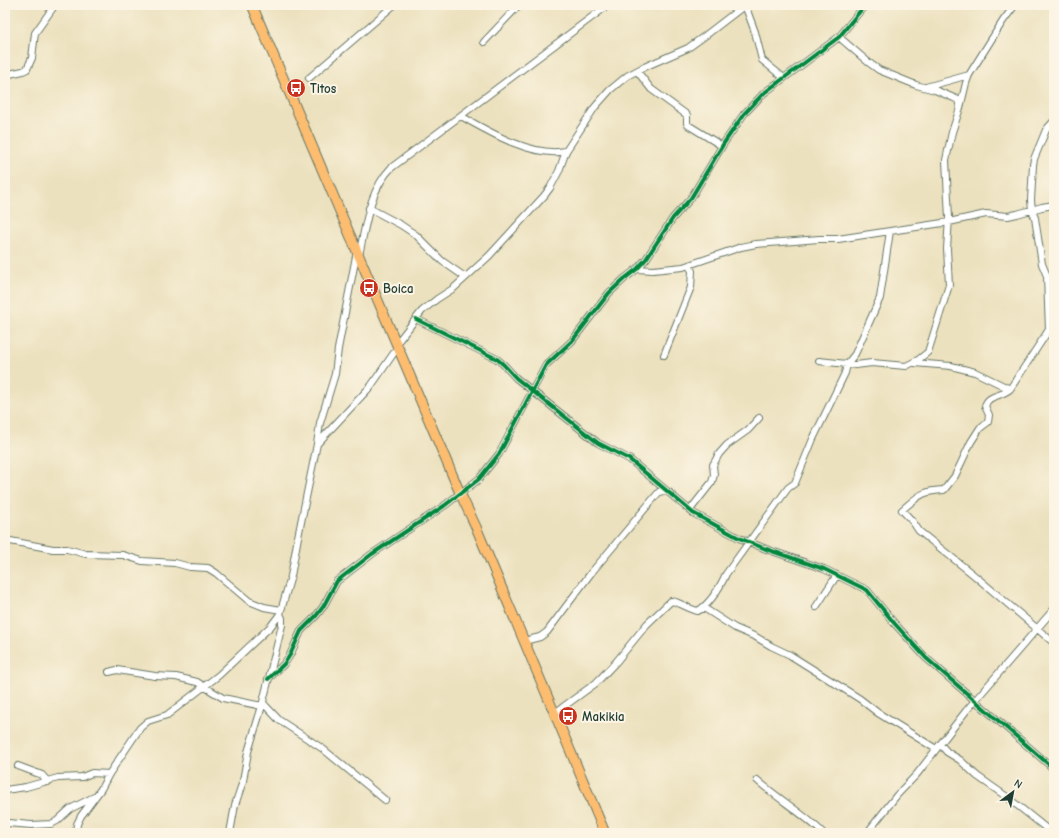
<svg xmlns="http://www.w3.org/2000/svg" width="1059" height="838" font-family="'Comic Neue',sans-serif">
  <style>
    .lines { fill: none; stroke-linecap: round; stroke-linejoin: round }
    .minor-casing { stroke: #677664; stroke-width: 8 }
    .highway-casing { stroke: #677664; stroke-width: 11 }
    .minor { stroke: #fff; stroke-width: 6 }
    .highway { stroke: #fdbd6f; stroke-width: 9 }
    .cycleway-casing { stroke: #fcf5e5; stroke-width: 6 }
    .cycleway { stroke: #00873e; stroke-width: 4 }
    .labels { text-anchor: middle; stroke-width: 4; stroke-linejoin: round; paint-order: stroke }
    .poi-label { font-size: 13px; font-weight: bold; fill: #1f3d34; stroke: #fcf5e5; text-anchor: start }
  </style>
  <rect width="100%" height="100%" fill="#fcf5e5"/>
  <filter id="ink" filterUnits="userSpaceOnUse"><feTurbulence type="fractalNoise" baseFrequency=".025" numOctaves="2"/><feDisplacementMap in="SourceGraphic" scale="8" xChannelSelector="R" yChannelSelector="G"/><feConvolveMatrix kernelMatrix="1 2 1 2 8 2 1 2 1" color-interpolation-filters="sRGB"/></filter>
  <filter id="wash" filterUnits="userSpaceOnUse"><feTurbulence type="fractalNoise" baseFrequency=".012" numOctaves="4" result="noise"/><feDisplacementMap in="SourceGraphic" scale="16" xChannelSelector="R" yChannelSelector="G"/><feGaussianBlur stdDeviation="0.9" result="paint"/><feColorMatrix in="noise" values="0 0 0 0 0 0 0 0 0 0 0 0 0 0 0 0 0 1.4 0 .05"/><feComposite in="paint" operator="in"/></filter>
  <g filter="url(#wash)">
    <rect width="100%" height="100%" fill="#ece1be"/>
  </g>
  <g filter="url(#ink)">
    <g class="lines">
      <!-- minor casing -->
      <g class="minor-casing">
        <path id="minor" d="M484,42L519,5
          M637,71L651,89L687,115V123L688,125L722,146
          M5,75L23,71L27,69L32,58L35,33L55,5
          M309,78L394,5
          M926,87L969,75
          M960,108L966,83L969,75L1003,21L1015,5
          M461,116C489,132 533,158 566,151
          M369,208L401,225L416,235L442,261L465,277
          M359,255C366,225 369,191 391,168L608,5
          M637,269L653,270L683,267L741,247L756,244L819,239H838L949,222L986,214L1008,216L1017,214L1042,207L1054,205
          M416,319L497,359L504,365L516,378L598,443L629,459L693,513L739,538L766,549L824,569L867,590L895,624L926,658L1054,769
          M1054,322L1010,389C1002,397 988,394 985,406L989,415L988,422L980,428L971,442L955,476L944,490C921,491 919,496 902,510L913,522L919,531L975,576L1054,643
          M1049,331L1047,276L1042,264L1035,218L1032,210L1031,200L1033,165L1034,159L1046,130L1054,121
          M396,344L422,311L437,299L454,288L489,256L544,196L550,188L559,171L566,151L595,107L610,90L627,76L642,68L688,48L706,35L745,5L755,32L762,60L784,78
          M664,355L691,287L692,271L689,266
          M819,361L856,365L872,363L906,366L918,360L928,352L949,285L947,249L949,218L946,160L952,132L960,108L958,100L954,98L935,90L916,85L879,70L868,62L839,37
          M914,363L951,366L975,372L1010,389
          M317,444L371,386L398,347
          M690,510L712,482L714,475L713,465L719,454L727,445L748,430L759,418
          M5,540L53,549H67L86,554L123,555L142,561L175,563L190,567L208,568L216,573L249,601L264,607L281,610
          M816,607L837,575
          M704,608L735,628L756,637L771,646L790,655L860,699L878,713L936,749
          M528,640L540,637L547,632L591,573L659,492L663,491L669,492
          M109,672L117,670L155,676L176,677L197,682L223,698L262,706
          M268,679L284,664L290,655L301,631L316,616L323,607L337,581L372,554L444,506L479,479L499,454L546,365L572,341L609,293L624,279L637,269L646,259L673,218L691,198L724,143L744,114L764,93L839,37L865,5
          M263,703L279,720L323,749L385,800
          M559,710L596,683L616,662L647,624L671,601C680,602 688,609 698,611C711,603 720,587 726,574L788,488L795,483L813,439L845,373L847,364L855,354L880,298L890,231
          M940,744L947,752L960,760L977,776L1007,797L1052,833
          M18,766L42,775L48,782
          M757,780C778,799 803,813 823,833
          M5,790L26,787L58,778L82,777L92,773L109,774
          M5,824L8,823L31,825L51,824L57,821L70,809L94,797
          M76,833L77,824L81,816L101,789L109,774L140,728L148,721L167,715L219,675L271,626L280,614L291,576L298,537L317,444L320,423L335,374L338,349L357,251
          M230,833L235,805L243,781L248,752L262,706L282,625V618L280,614
          M867,833L897,795L917,774L966,711L1054,609"/>
      </g>
      <!-- highway casing -->
      <g class="highway-casing">
        <path id="highway" d="M252,5L460,493L476,527L605,833"/>
      </g>
      <!-- minor -->
      <use href="#minor" class="minor"/>
      <!-- highway -->
      <use href="#highway" class="highway"/>
      <!-- cycleway casing -->
      <g class="cycleway-casing">
        <path id="cycleway" d="M416,319L497,359L504,365L516,378L598,443L629,459L693,513L739,538L766,549L824,569L867,590L895,624L926,658L1054,769
          M268,679L284,664L290,655L301,631L316,616L323,607L337,581L372,554L444,506L479,479L499,454L546,365L572,341L609,293L624,279L637,269L646,259L673,218L691,198L724,143L744,114L764,93L839,37L865,5"/>
      </g>
      <!-- cycleway -->
      <use href="#cycleway" class="cycleway"/>
    </g>
  </g>
  <!-- icons -->
  <defs>
    <g id="bus-disc" transform="scale(1)"><circle r="9.5" fill="#c8321e" stroke="#fcf5e5"/><path d="M-5-6H5V4H4V6H2V4H-2V6H-4V4H-5ZM-3.5-4V0h7V-4ZM-3.5 1.2v1.5H-2V1.2ZM2 1.2v1.5H3.5V1.2Z" fill="#fff"/></g>
  </defs>
  <g fill-rule="evenodd">
    <use href="#bus-disc" x="296" y="88"/>
    <use href="#bus-disc" x="369" y="288"/>
    <use href="#bus-disc" x="568" y="716"/>
  </g>
  <g class="labels">
    <!-- poi labels -->
    <g class="poi-label">
      <text x="310" y="93">Titos</text>
      <text x="383" y="293">Boica</text>
      <text x="582" y="721">Makikia</text>
    </g>
  </g>
  <!-- margin -->
  <rect width="1059" height="838" fill="none" stroke="#fcf5e5" stroke-width="20"/>
  <!-- north arrow -->
  <g transform="translate(1013 792) rotate(32)" stroke="#fcf5e5" stroke-width="3" paint-order="stroke">
  <path d="M0-3L7 15L0 10L-7 15Z" fill="#1f3d34"/>
  <text y="-6" font-size="11" font-weight="bold" text-anchor="middle" fill="#1f3d34">N</text>
  </g>
</svg>
